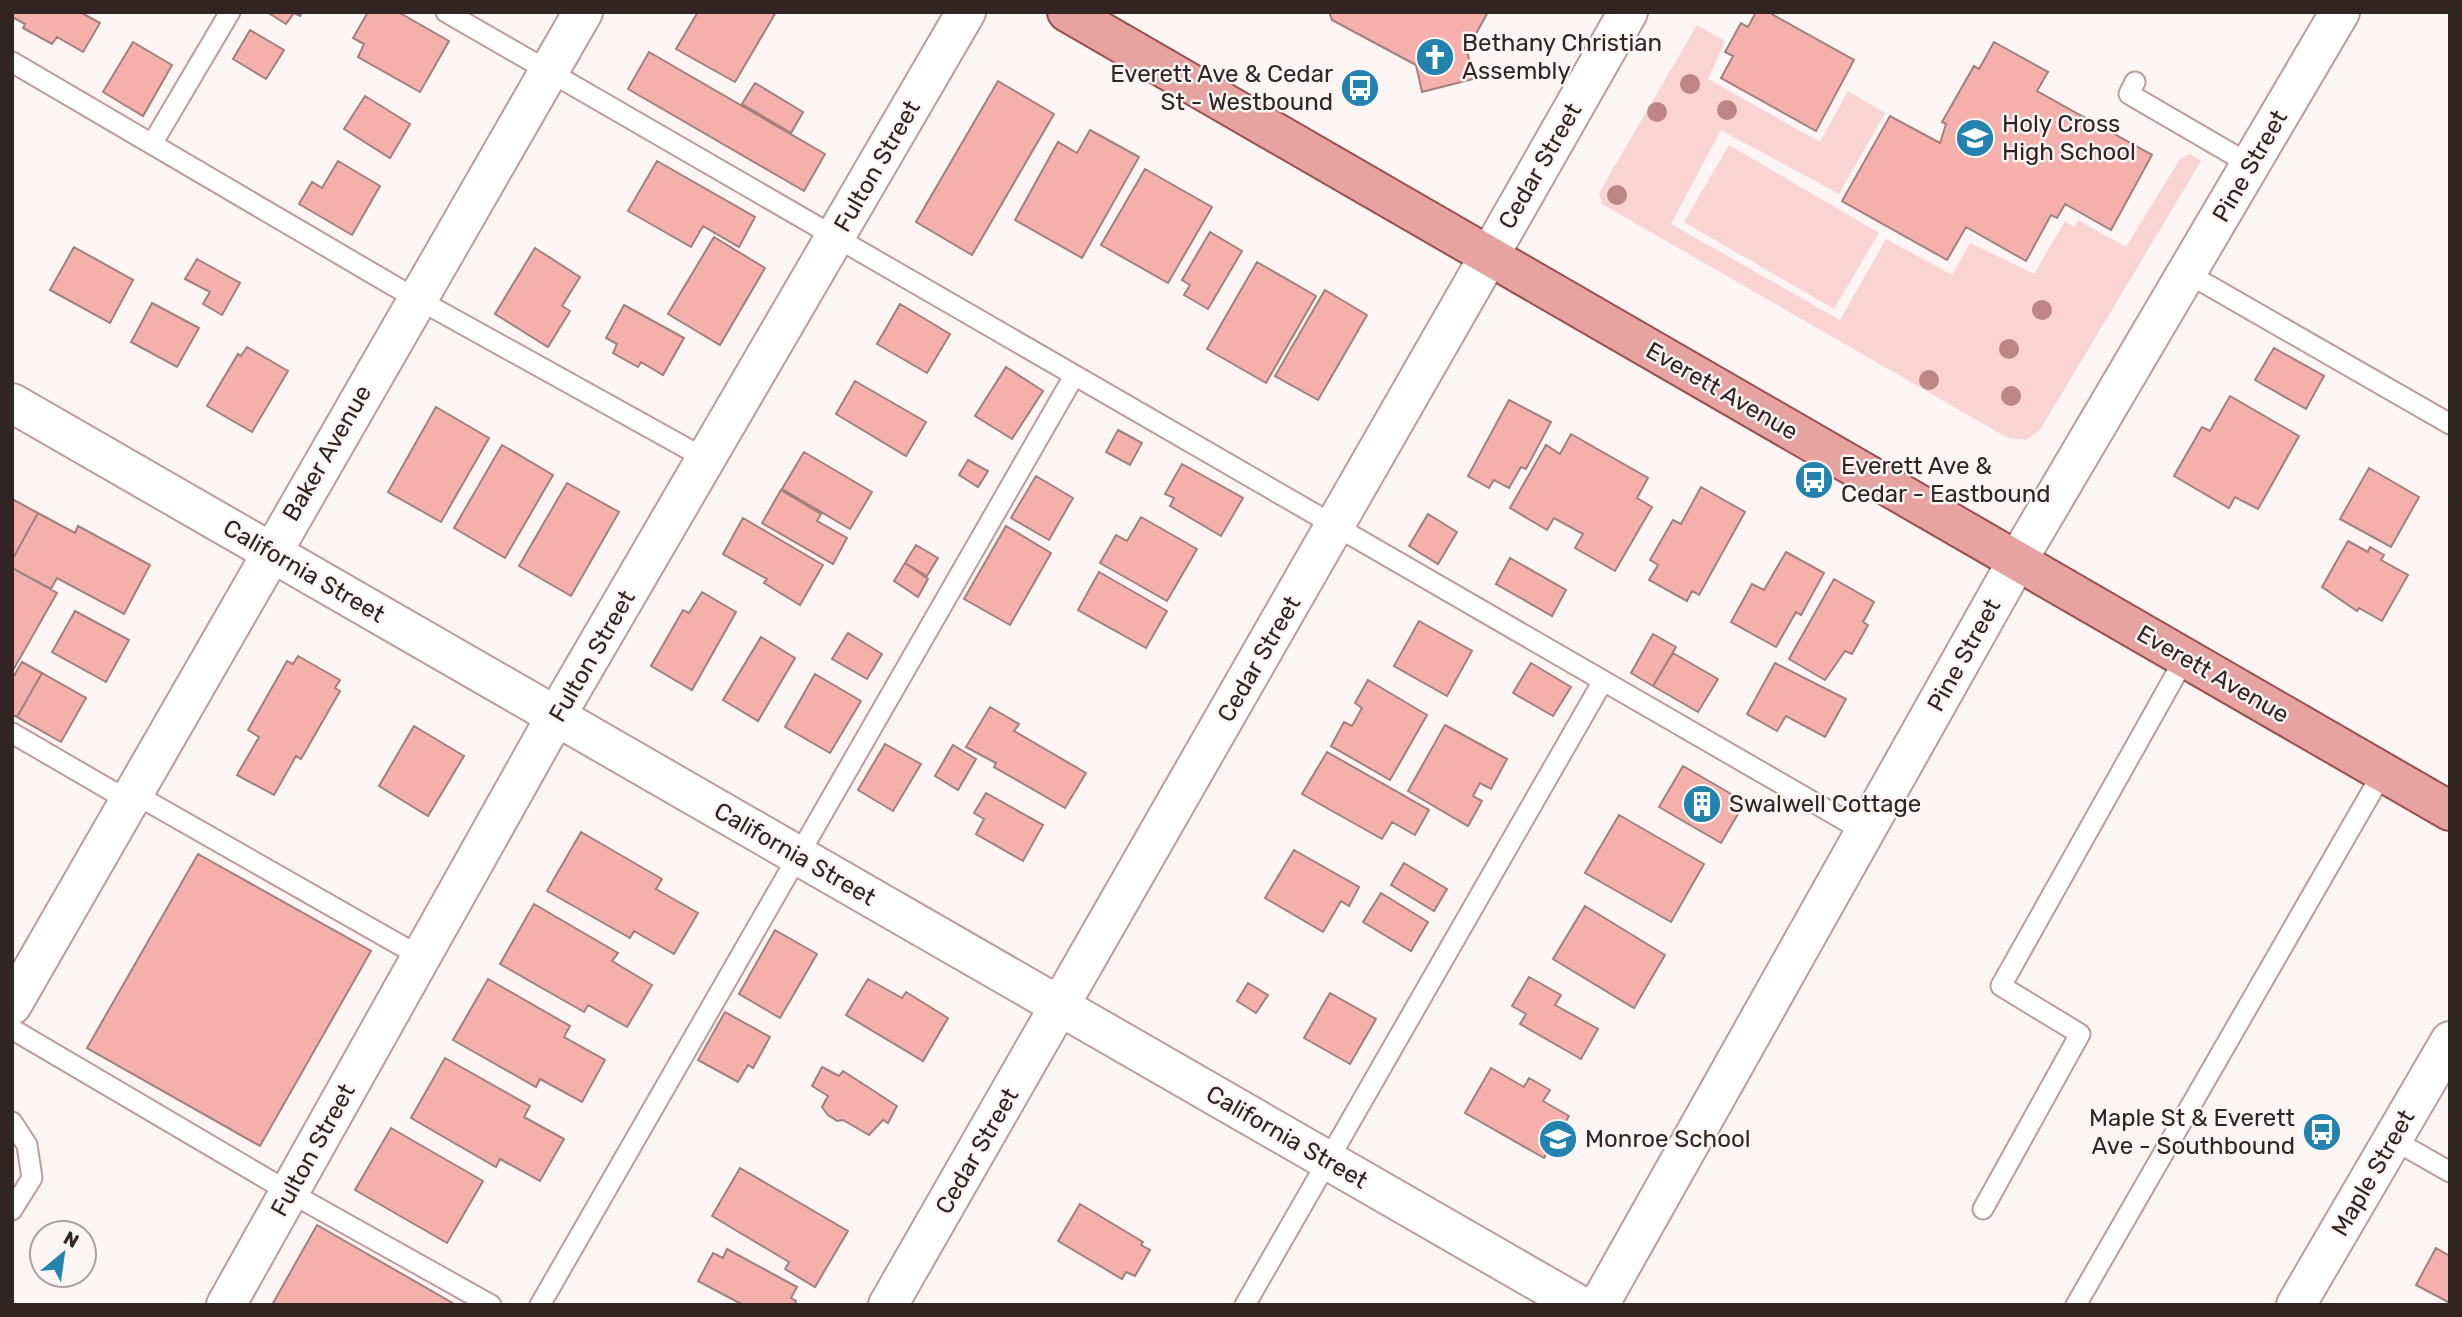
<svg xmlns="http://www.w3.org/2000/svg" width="2462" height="1317" font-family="Rubik,sans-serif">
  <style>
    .green { fill: #f9d4d1 }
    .building { fill: #f5b0ac; stroke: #a1807d; stroke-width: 2 }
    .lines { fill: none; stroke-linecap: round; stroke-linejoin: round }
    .service-casing { stroke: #bf9c9a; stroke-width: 23 }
    .minor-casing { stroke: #bf9c9a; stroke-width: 42 }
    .tertiary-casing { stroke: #bf9c9a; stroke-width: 42 }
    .secondary-casing { stroke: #bf9c9a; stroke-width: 42 }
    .primary-casing { stroke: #9c4e4c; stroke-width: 42 }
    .service { stroke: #fff; stroke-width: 19 }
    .minor { stroke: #fff; stroke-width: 38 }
    .tertiary { stroke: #fff; stroke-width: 38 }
    .secondary { stroke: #fff; stroke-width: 38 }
    .primary { stroke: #e6a3a1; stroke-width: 38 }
    .tree { fill: #be8586 }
    .labels { text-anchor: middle; stroke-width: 5; stroke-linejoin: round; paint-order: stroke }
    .poi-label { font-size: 24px; fill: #312423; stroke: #fcf5f4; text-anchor: start }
    .street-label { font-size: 24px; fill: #312423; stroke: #fcf5f4 }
  </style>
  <rect width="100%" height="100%" fill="#fcf5f4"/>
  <!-- green -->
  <path class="green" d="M1697,25L1725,41L1708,79L1820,142L1848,91L1885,113L1839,194L1721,130L1671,224L1840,320L1886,239L1952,275L1970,243L2034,274L2065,221L2074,227L2078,220L2126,247L2180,159L2190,154L2201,161L2040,430L2026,440L2008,438L1602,204L1599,193Z
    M1729,145L1879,233L1834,309L1684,222Z"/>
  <!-- building -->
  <path class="building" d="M12,12H80L100,23L83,52L57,37L52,44L23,28L25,24L12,17Z
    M267,12H302L300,16L294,13L286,24Z
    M368,12H398L449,41L420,92L358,57L364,44L353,38Z
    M698,12H776L735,82L676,49Z
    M1329,12H1488L1467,50L1473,79L1422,92L1416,65L1332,20Z
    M1756,12H1768L1854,60L1816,131L1721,78L1733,56L1725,52L1741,23L1748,27Z
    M250,30L284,50L266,79L233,59Z
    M133,42L172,65L143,116L103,92Z
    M1994,42L2048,72L2037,91L2152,155L2111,230L2065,204L2057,218L2051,215L2026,261L1966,227L1947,260L1842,201L1890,116L1940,143L1946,124L1942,122L1974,66L1979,69Z
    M649,52L825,154L804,191L628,89Z
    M998,81L1054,114L972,255L916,222Z
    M755,83L803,112L791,133L742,104Z
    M365,96L410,124L390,158L344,129Z
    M1090,130L1139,157L1082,258L1015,220L1058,142L1077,153Z
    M338,161L380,186L352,235L299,204L312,182L322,188Z
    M657,161L755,217L739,247L703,226L691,247L628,211Z
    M1145,169L1212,207L1168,283L1101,245Z
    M1210,232L1242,251L1208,309L1184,295L1190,285L1182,280Z
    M714,237L765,268L720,345L668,314Z
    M74,247L133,280L110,323L50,290Z
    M535,248L580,277L562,306L570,311L548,347L495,314Z
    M197,259L240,283L222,315L203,304L210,292L185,279Z
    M1257,262L1316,296L1266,383L1207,349Z
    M1325,290L1367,315L1318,400L1275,376Z
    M152,303L199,328L177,367L131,342Z
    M900,304L950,334L927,373L877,344Z
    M624,305L684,338L663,375L641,362L638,367L613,353L617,344L606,338Z
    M247,347L288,371L252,432L207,406L238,354L241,356Z
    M2274,348L2324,376L2306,409L2255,380Z
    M1006,367L1043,391L1012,439L975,416Z
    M855,381L926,422L906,456L836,414Z
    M2230,396L2299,436L2258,509L2235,497L2229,508L2174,476L2202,427L2210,431Z
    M1509,400L1551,422L1526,469L1521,467L1509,488L1494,480L1489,488L1468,476Z
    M436,407L489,438L441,522L388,492Z
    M1118,430L1142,443L1130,465L1106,452Z
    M1571,434L1648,478L1637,498L1652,507L1615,571L1575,548L1583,534L1554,518L1547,530L1510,508L1546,445L1560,454Z
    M502,445L553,475L505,558L454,528Z
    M804,452L872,492L850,529L782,489Z
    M968,460L988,471L978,487L959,475Z
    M1182,464L1243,498L1221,536L1170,506L1174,498L1165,494Z
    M2369,468L2419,497L2391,547L2340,519Z
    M1036,476L1073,498L1049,540L1011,518Z
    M567,483L619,512L571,596L519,566Z
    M1701,487L1745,512L1699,595L1692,591L1687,601L1649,580L1658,565L1650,560L1673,520L1681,524Z
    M781,490L821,514L817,521L847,538L833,564L762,523Z
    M12,499L38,513L12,560Z
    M38,513L75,533L78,526L150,565L124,614L57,578L51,589L12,568V560Z
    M1428,514L1457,532L1438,564L1409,546Z
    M1141,517L1197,549L1167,601L1100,563L1116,535L1127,541Z
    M743,518L823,565L800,605L764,583L767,579L723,554Z
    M1006,526L1051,553L1010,625L964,599Z
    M2348,541L2368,552L2370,547L2384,555L2381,560L2408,575L2382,621L2359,608L2357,611L2322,587Z
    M916,545L938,558L927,576L905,563Z
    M1786,552L1824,573L1801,615L1796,612L1776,647L1731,622L1752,584L1764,590Z
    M1510,558L1566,590L1552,616L1496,584Z
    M905,563L928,579L918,597L894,581Z
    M12,568L57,593L12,672Z
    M1099,572L1167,611L1146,648L1078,610Z
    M1834,579L1874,602L1863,622L1868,625L1852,654L1845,651L1825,680L1789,659Z
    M702,592L736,612L692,690L651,666L683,610L689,613Z
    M75,611L129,640L106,682L52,652Z
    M1419,621L1472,651L1447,696L1394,666Z
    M848,633L882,654L867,679L832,659Z
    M1653,634L1676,647L1653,686L1631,673Z
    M761,637L795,658L758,721L723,700Z
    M1673,653L1718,679L1698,712L1653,686Z
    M298,656L340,680L335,688L340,691L301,759L296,756L274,795L237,775L259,737L248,730L287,661L293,664Z
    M22,662L42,673L17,717L12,715V679Z
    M1531,663L1571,687L1553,716L1513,693Z
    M1775,663L1846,699L1825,737L1786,716L1777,731L1747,714Z
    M42,673L86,698L61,742L17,717Z
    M815,674L861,701L830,753L785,727Z
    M1368,680L1427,715L1390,780L1331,746L1344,722L1352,726L1362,708L1355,703Z
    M990,707L1019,724L1014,731L1086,773L1065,808L994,767L996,763L966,747Z
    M1445,725L1507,759L1491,789L1480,783L1473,796L1482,801L1468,826L1408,791Z
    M414,726L464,756L428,816L379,786Z
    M885,744L921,764L893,811L858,790Z
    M953,745L976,759L958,790L935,776Z
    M1327,752L1429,810L1415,835L1392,822L1382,839L1302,794Z
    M1683,766L1745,802L1721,843L1659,807Z
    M986,793L1043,825L1023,861L976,834L984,819L974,813Z
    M1619,815L1704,864L1671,922L1585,873Z
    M581,832L662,879L656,889L698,913L674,954L634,931L630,938L547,891Z
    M1294,850L1359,887L1349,906L1341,901L1323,932L1265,898Z
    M198,854L371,951L260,1146L87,1048Z
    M1404,863L1447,889L1434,911L1391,885Z
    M1381,893L1428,922L1411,951L1363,922Z
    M534,904L618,953L612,961L652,985L627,1027L588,1005L584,1012L500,964Z
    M1585,906L1665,955L1634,1008L1553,959Z
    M775,930L817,954L780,1018L739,994Z
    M1529,977L1561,995L1555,1005L1598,1029L1581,1059L1520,1024L1526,1014L1512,1006Z
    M488,979L570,1026L564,1037L605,1060L582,1102L540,1079L536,1087L453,1040Z
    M868,979L902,998L906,992L948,1018L923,1061L846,1015Z
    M1248,983L1268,995L1256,1013L1237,1001Z
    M1330,993L1376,1019L1350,1064L1304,1038Z
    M725,1012L770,1037L753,1068L748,1065L738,1082L698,1060Z
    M445,1058L530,1106L524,1117L564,1139L540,1181L500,1159L496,1167L411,1118Z
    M822,1067L839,1076L843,1071L897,1106L888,1123L883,1120L869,1135L843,1120L837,1121L828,1115L822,1107L828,1096L812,1086Z
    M1491,1068L1524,1087L1529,1078L1550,1090L1543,1101L1569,1116L1544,1158L1465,1113Z
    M391,1128L483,1181L447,1243L355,1190Z
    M740,1168L848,1231L815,1287L785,1269L789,1262L712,1216Z
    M1080,1204L1143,1242L1141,1245L1150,1250L1135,1276L1126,1272L1122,1279L1058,1241Z
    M317,1225L456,1305H272Z
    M2436,1248L2450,1256V1303L2416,1285Z
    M727,1249L797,1287L791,1298L796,1301L794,1305H743L698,1281L713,1253L723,1258Z"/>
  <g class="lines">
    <!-- service casing -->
    <g class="service-casing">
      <path id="service" d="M446,12L1865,832
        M12,62L394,286L706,459
        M2135,82L2129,94L2251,165
        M152,144L230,12
        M2187,273L2450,424
        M12,733L129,801
        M133,793L421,957
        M12,1029L289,1192L491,1305
        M12,1122L27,1145L32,1178L12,1210
        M2392,1139L2450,1172
        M1983,1209L2080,1034L2001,986L2185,658
        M540,1305L1074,376
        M1245,1305L1603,681
        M2076,1305L2383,772"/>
    </g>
    <!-- minor casing -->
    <g class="minor-casing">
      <path id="minor" d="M1489,256L1628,12
        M12,1005L583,12
        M226,1305L556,716L966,12"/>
    </g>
    <!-- tertiary casing -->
    <g class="tertiary-casing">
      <path id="tertiary" d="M12,403L1579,1305
        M888,1305L1489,256
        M1599,1305L2017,561L2340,12"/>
    </g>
    <!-- secondary casing -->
    <g class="secondary-casing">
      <path id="secondary" d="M2296,1305L2450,1041"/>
    </g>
    <!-- primary casing -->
    <g class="primary-casing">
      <path id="primary" d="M1067,12L2450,811"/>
    </g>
    <!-- service -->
    <use href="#service" class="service"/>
    <!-- minor -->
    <use href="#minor" class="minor"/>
    <!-- tertiary -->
    <use href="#tertiary" class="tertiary"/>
    <!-- secondary -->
    <use href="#secondary" class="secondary"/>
    <!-- primary -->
    <use href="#primary" class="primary"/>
  </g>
  <!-- trees -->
  <g class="tree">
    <circle cx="1690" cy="84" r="10"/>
    <circle cx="1727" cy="110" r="10"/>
    <circle cx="1657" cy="112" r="10"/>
    <circle cx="1617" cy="195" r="10"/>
    <circle cx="2042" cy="310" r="10"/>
    <circle cx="2009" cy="349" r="10"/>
    <circle cx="1929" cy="380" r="10"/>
    <circle cx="2011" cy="396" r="10"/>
  </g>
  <!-- icons -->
  <defs>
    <g id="church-disc" transform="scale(2.0125)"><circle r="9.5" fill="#2383af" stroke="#fcf5f4"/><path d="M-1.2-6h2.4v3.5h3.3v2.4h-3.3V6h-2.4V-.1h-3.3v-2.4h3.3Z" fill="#fff"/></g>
    <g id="bus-disc" transform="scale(2.0125)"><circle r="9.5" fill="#2383af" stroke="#fcf5f4"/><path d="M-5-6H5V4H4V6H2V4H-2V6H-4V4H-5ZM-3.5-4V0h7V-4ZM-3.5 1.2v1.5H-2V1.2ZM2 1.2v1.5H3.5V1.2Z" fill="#fff"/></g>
    <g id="school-disc" transform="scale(2.0125)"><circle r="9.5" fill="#2383af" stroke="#fcf5f4"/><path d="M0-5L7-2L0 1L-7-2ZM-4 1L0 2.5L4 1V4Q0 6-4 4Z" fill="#fff"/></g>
    <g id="building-disc" transform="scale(2.0125)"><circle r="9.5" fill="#2383af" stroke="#fcf5f4"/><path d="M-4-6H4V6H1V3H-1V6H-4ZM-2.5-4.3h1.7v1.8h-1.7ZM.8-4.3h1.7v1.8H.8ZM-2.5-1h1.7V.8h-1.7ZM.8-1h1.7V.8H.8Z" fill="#fff"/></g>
  </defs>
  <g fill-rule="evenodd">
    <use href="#church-disc" x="1435" y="57"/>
    <use href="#bus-disc" x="1360" y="88"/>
    <use href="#school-disc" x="1975" y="138"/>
    <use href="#bus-disc" x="1814" y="480"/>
    <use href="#building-disc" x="1702" y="804"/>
    <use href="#bus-disc" x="2322" y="1132"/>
    <use href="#school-disc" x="1558" y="1139"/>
  </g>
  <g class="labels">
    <!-- poi labels -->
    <g class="poi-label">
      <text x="1462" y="51">Bethany Christian<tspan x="1462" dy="28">Assembly</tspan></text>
      <text x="1333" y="82" text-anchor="end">Everett Ave &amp; Cedar<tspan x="1333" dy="28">St - Westbound</tspan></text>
      <text x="2002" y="132">Holy Cross<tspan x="2002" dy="28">High School</tspan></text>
      <text x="1841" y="474">Everett Ave &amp;<tspan x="1841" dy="28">Cedar - Eastbound</tspan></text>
      <text x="1729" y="812">Swalwell Cottage</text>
      <text x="2295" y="1126" text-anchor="end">Maple St &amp; Everett<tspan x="2295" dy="28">Ave - Southbound</tspan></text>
      <text x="1585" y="1147">Monroe School</text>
    </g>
    <!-- street labels -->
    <g class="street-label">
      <text transform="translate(877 166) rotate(-60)" y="8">Fulton Street</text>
      <text transform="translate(1540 166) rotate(-60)" y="8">Cedar Street</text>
      <text transform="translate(2250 166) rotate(-60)" y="8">Pine Street</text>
      <text transform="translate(1722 391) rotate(30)" y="8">Everett Avenue</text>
      <text transform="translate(327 453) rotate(-60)" y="8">Baker Avenue</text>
      <text transform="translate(304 571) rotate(30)" y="8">California Street</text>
      <text transform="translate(1964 655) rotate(-61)" y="8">Pine Street</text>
      <text transform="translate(592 656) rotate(-60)" y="8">Fulton Street</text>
      <text transform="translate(1259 659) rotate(-60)" y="8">Cedar Street</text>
      <text transform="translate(2213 674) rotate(30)" y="8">Everett Avenue</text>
      <text transform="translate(795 854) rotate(30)" y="8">California Street</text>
      <text transform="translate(1287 1137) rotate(30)" y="8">California Street</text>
      <text transform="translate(313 1150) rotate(-61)" y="8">Fulton Street</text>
      <text transform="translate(977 1151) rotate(-60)" y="8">Cedar Street</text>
      <text transform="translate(2373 1173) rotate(-60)" y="8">Maple Street</text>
    </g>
  </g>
  <!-- border -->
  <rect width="2462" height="1317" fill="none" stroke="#312423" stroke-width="28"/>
  <!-- north arrow -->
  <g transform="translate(63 1254) rotate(29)"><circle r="33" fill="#fcf5f4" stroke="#aba1a0" stroke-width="2"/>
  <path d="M0-5L12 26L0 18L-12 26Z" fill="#2383af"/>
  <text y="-10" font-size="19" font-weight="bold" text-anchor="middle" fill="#312423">N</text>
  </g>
</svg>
